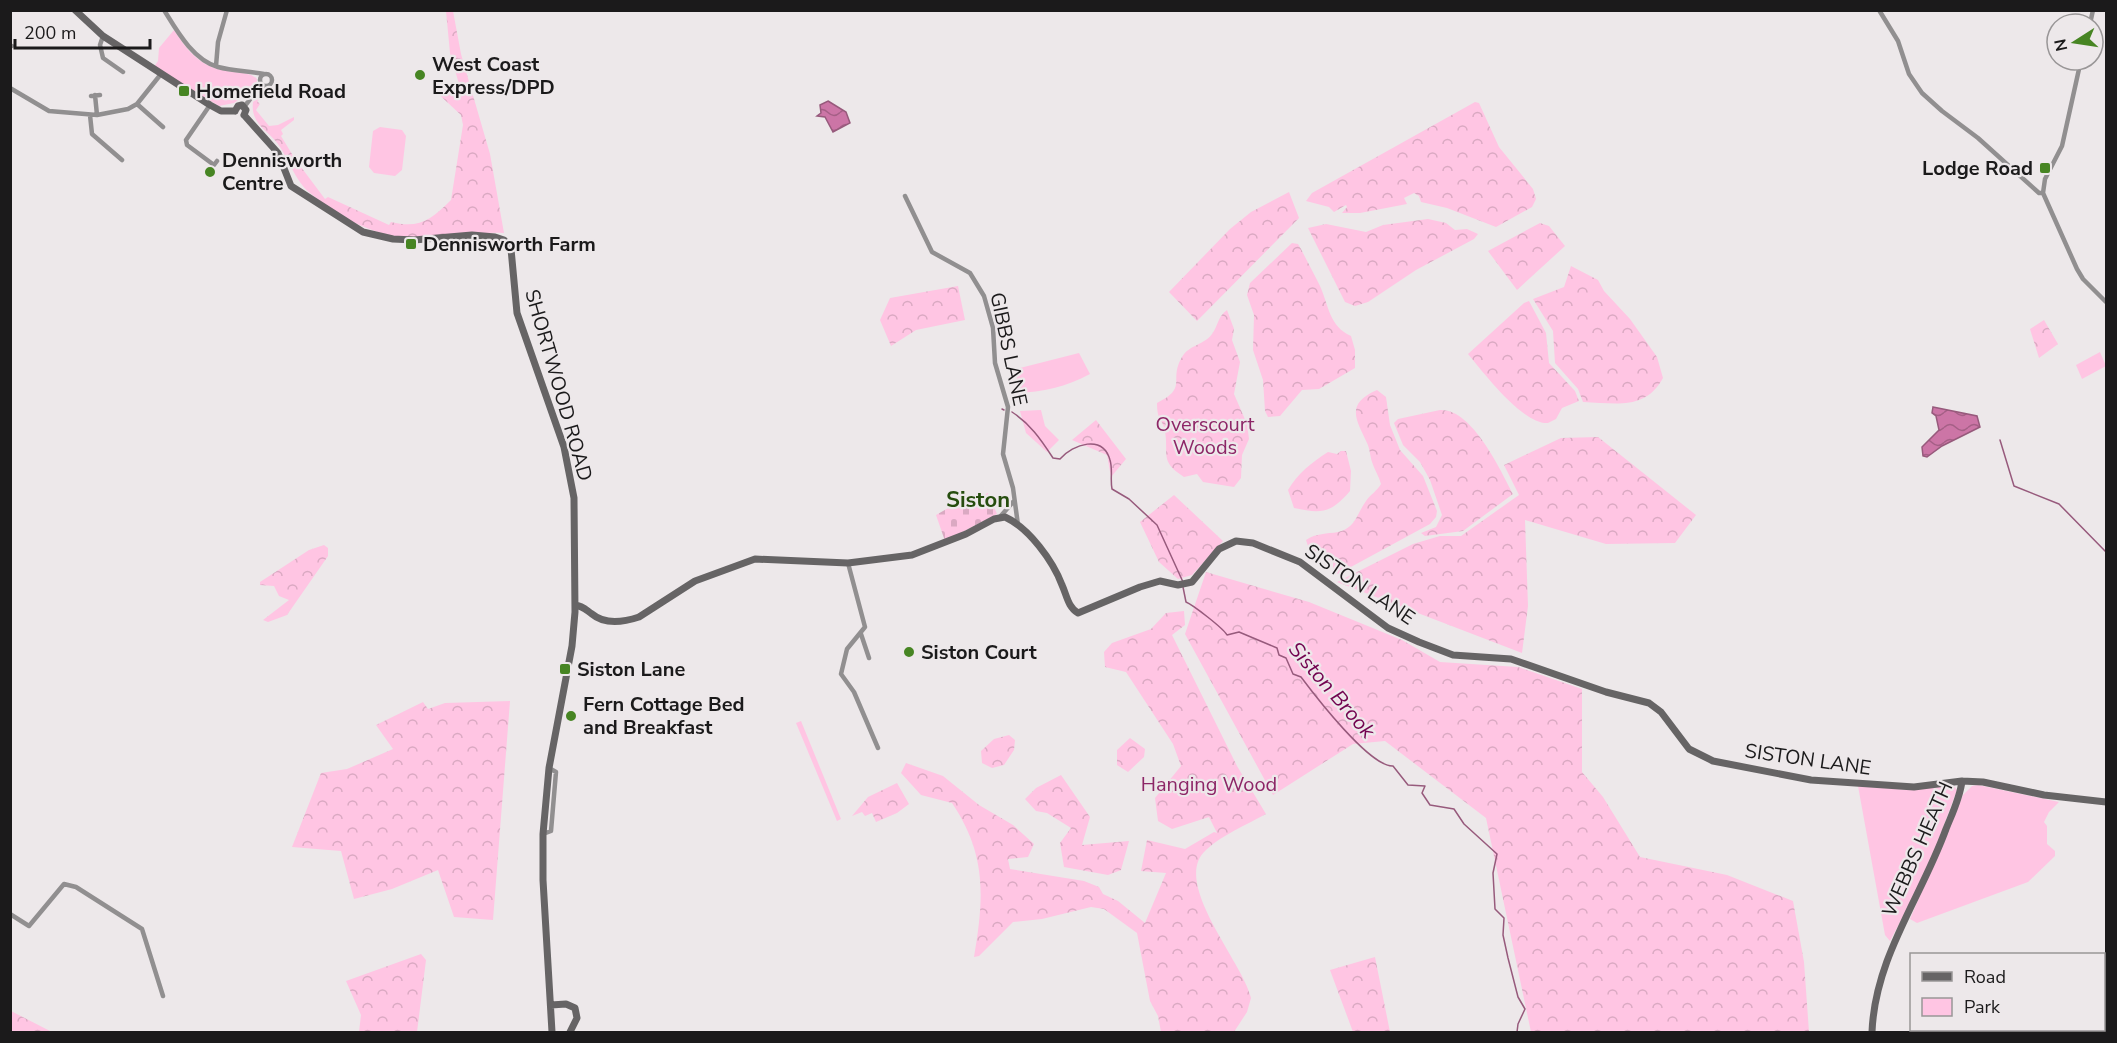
<svg xmlns="http://www.w3.org/2000/svg" width="2117" height="1043" font-family="'Nunito Sans',sans-serif">
  <style>
    .green { fill: #ffc5e3 }
    .forest { fill: url(#forest-crowns) }
    .cemetery { fill: url(#cemetery-stones) }
    .water { fill: url(#water-waves); stroke: #975a7c; stroke-width: 1.5 }
    .lines { fill: none; stroke-linecap: round; stroke-linejoin: round }
    .stream { stroke: #975a7c; stroke-width: 1.5 }
    .street { stroke: #918f90; stroke-width: 4.5 }
    .secondary { stroke: #666465; stroke-width: 7 }
    .poi-dot { fill: #478523; stroke: #ede8ea; stroke-width: 2 }
    .labels { text-anchor: middle; stroke-width: 4.5; stroke-linejoin: round; paint-order: stroke }
    .poi-label { font-size: 20px; font-weight: bold; fill: #1b1a1b; stroke: #ede8ea; text-anchor: start }
    .street-label { font-size: 20px; fill: #1b1a1b; stroke: #ede8ea }
    .park-label { font-size: 20px; fill: #8d2667; stroke: #ede8ea }
    .water-label { font-size: 21px; font-style: italic; fill: #720350; stroke: #ede8ea }
    .quarter-label { font-size: 22px; font-weight: bold; fill: #264d0e; stroke: #ede8ea }
  </style>
  <defs>
    <pattern id="forest-crowns" width="20" height="18" patternUnits="userSpaceOnUse" patternTransform="scale(1.5)"><rect width="20" height="18" fill="#ffc5e3"/><path d="M2 6a3 3 0 1 1 6 0M12 15a3 3 0 1 1 6 0" fill="none" stroke="#daa9c2"/></pattern>
    <pattern id="cemetery-stones" width="16" height="16" patternUnits="userSpaceOnUse" patternTransform="scale(1.5)"><rect width="16" height="16" fill="#ffc5e3"/><path d="M2 7V4a2 2 0 0 1 4 0v3zM10 15v-3a2 2 0 0 1 4 0v3z" fill="#daa9c2"/></pattern>
    <pattern id="water-waves" width="16" height="10" patternUnits="userSpaceOnUse" patternTransform="scale(1.5)"><rect width="16" height="10" fill="#cc75a6"/><path d="M0 5q4-4 8 0t8 0" fill="none" stroke="#a55f86"/></pattern>
  </defs>
  <rect width="100%" height="100%" fill="#ede8ea"/>
  <!-- green -->
  <path class="green" d="M174,30C190,55 203,69 234,72C242,73 251,73 257,79L256,87L246,97L245,95L234,103L219,106L154,67L158,61L159,48Z
    M380,127L402,130L406,136L402,170L395,176L374,173L369,167L373,131Z
    M2100,352L2106,366L2082,379L2076,365Z
    M1079,353L1090,374C1066,387 1043,392 1016,393L1017,375L1020,368Z
    M1041,410L1045,426L1059,440L1047,452L1026,433L1020,411Z
    M801,721L841,819L837,821L796,723Z
    M1978,785L2059,802L2049,812L2044,822L2047,826V844L2055,851V856L2028,882L1917,923L1910,919L1963,795L1972,786Z
    M1858,786L1909,790L1948,786H1954L1957,790L1926,873L1890,941L1885,935Z"/>
  <!-- forest -->
  <path class="forest" d="M446,11H453L461,54L490,154L504,233C475,232 447,236 418,238C379,239 339,218 310,193C297,183 289,161 280,147C270,131 250,125 253,102L269,89L272,92L257,101L260,104L256,110L269,126L278,125L294,117V120L281,130L283,134L281,136L295,159L325,199L328,197L389,225L391,222C419,229 431,220 451,200L463,125L461,115L433,89L461,91L450,53Z
    M1475,102L1479,103L1499,147L1533,189L1536,199L1532,207L1496,227L1447,208L1421,202L1419,196L1414,193L1404,198L1407,204L1360,213H1342L1347,207L1346,205L1334,212L1329,207L1306,201L1312,193Z
    M1289,192L1299,218L1197,321L1169,292L1230,229L1251,212Z
    M1428,219L1446,223L1455,230L1467,229L1478,234L1474,239L1416,270L1368,302L1355,306L1345,302L1308,228L1326,224L1366,232L1383,225Z
    M1540,223L1549,226L1565,246L1517,290L1488,251Z
    M1292,243L1298,244L1301,249C1307,261 1314,274 1320,286C1329,306 1329,326 1351,336L1355,350V368L1319,389L1302,390L1280,416L1268,417L1265,411L1263,380L1253,350L1254,315L1247,295L1250,283Z
    M1571,266L1598,280L1604,291L1630,319L1657,357L1663,378C1645,411 1615,403 1583,402L1578,389L1555,363L1553,331L1533,299L1564,287Z
    M958,286L965,320L916,330L891,346L880,320L890,298Z
    M1529,301L1546,333L1549,363L1575,391L1579,401L1562,408L1556,419L1548,423C1523,425 1483,372 1468,354L1524,303Z
    M1227,310L1234,329L1232,340L1240,362L1234,394L1247,424L1249,439L1242,455L1241,478L1234,487L1203,482L1197,474L1184,477C1159,461 1169,455 1165,431C1163,419 1157,422 1157,403C1189,387 1168,381 1182,357C1189,345 1204,345 1212,334C1218,326 1218,316 1227,310Z
    M2044,320L2058,344L2039,358L2030,329Z
    M1377,390L1386,397L1390,425L1400,450L1423,476L1437,511L1436,517L1430,524L1338,574L1333,570V563L1316,551L1310,552L1306,540C1316,533 1327,534 1338,532C1356,528 1357,513 1366,501C1370,495 1377,491 1381,484C1379,476 1374,469 1372,462C1370,456 1370,449 1367,443C1356,419 1345,404 1377,390Z
    M1440,410C1472,408 1501,471 1513,494L1463,531L1425,536L1421,533L1436,527L1442,515L1430,480L1420,462L1403,445L1394,423L1398,419Z
    M1096,420L1126,459L1111,477L1107,455L1072,440Z
    M1598,437L1696,515L1675,543L1606,544L1525,520L1528,606L1522,653L1337,582L1413,544L1440,536H1461L1519,495L1504,465L1561,438Z
    M1341,451H1346L1351,471L1350,491C1331,513 1322,514 1294,508L1288,490C1298,473 1311,463 1328,452L1337,454Z
    M1174,495L1223,541L1192,575L1178,579L1159,562L1140,522Z
    M324,545L328,548V556L287,615L268,622L263,620L289,600L279,596L274,586L260,585V582L309,550Z
    M1206,572L1309,602L1402,640L1440,662L1518,667L1582,689V772L1603,797L1640,857L1727,875L1793,901L1804,962L1809,1032H1531L1486,818L1385,741L1353,744L1273,795L1185,634Z
    M1184,611L1185,625L1172,635L1237,766L1266,814C1246,825 1222,835 1206,850C1170,882 1243,962 1251,998L1247,1012L1234,1032H1161L1158,1016L1150,1001L1137,933L1104,909L1091,907L1042,919L1013,922L979,956L974,957C984,898 987,855 952,803L921,795L901,773L906,763L943,776L979,805L1013,825L1034,844L1028,857L1008,859L1010,869L1084,881L1099,887L1103,894L1118,901L1145,923L1166,873L1141,871L1147,840L1185,849L1214,832L1217,833L1209,817L1172,829L1158,821L1155,798L1181,766L1173,744L1126,672L1105,667L1104,652L1112,643L1151,629L1166,613Z
    M510,701L493,920L454,917L438,870L392,889L354,899L341,851L292,847L321,773L347,769L393,749L376,725L423,702L428,709L445,703Z
    M1009,735L1015,740L1014,750L1004,765L992,768L982,763L981,751L994,739Z
    M1130,738L1145,749L1144,757L1128,772L1117,765V750Z
    M1061,775L1090,817L1082,845L1129,841L1121,870L1108,875L1064,867L1060,843L1071,828L1047,813L1036,811L1025,799L1036,788Z
    M897,783L909,804L897,813L876,822L872,813L865,816L862,812L852,816L868,797Z
    M421,954L426,960L417,1032H359L361,1015L346,981Z
    M1375,957L1390,1032H1353L1330,970Z
    M11,1011L52,1032H11Z"/>
  <!-- cemetery -->
  <path class="cemetery" d="M988,493L997,514L945,541L936,515L973,494L977,498Z"/>
  <!-- water -->
  <path class="water" d="M828,101L846,112L850,123L833,132L825,117L817,116L821,113L820,105Z
    M1933,407L1977,416L1980,427L1942,446L1927,457L1923,456L1922,447L1939,430L1936,416L1932,413Z"/>
  <g class="lines">
    <!-- stream -->
    <path class="stream" d="M1002,409L1004,410
      M1012,412C1030,424 1040,438 1053,458L1060,459C1073,444 1103,434 1110,460C1113,470 1110,479 1112,489L1129,499L1157,525L1183,582
      M2000,440L2014,486L2059,504L2106,552
      M1183,587L1186,602C1193,605 1223,628 1227,635L1239,632L1277,648L1279,655L1286,658L1293,674L1301,677C1316,697 1370,767 1393,766L1408,785L1425,786L1422,793L1430,805L1454,809L1464,824L1497,854L1493,873L1495,909L1504,918L1503,935L1508,958L1518,997L1525,1009L1518,1024L1517,1032"/>
    <!-- street -->
    <path class="street" d="M164,10C177,31 193,60 218,67C233,71 249,71 264,74
      M1879,10L1898,41L1909,74L1922,93L1942,111L1978,138L2039,193H2043
      M2090,24L2093,10
      M103,36L100,45L103,58L123,72
      M10,46H12
      M2081,60L2062,146L2045,179L2043,193L2077,269L2083,279L2106,302
      M216,66L218,42L227,10
      M260 80a6 6 0 1 1 12 0a6 6 0 1 1-12 0Z
      M10,88L49,111L97,115L128,109L137,104L161,74
      M95,95L97,115
      M91,96L100,95
      M137,104L163,127
      M210,105L186,140L187,145L214,165L217,161
      M244,107L262,84
      M90,115L92,134L122,160
      M905,196L932,252L970,273L984,296L993,328L995,363L1008,407L1003,454L1013,488L1018,525
      M999,518L1013,502
      M848,563L865,627L847,649L841,674L854,692L878,748
      M861,634L869,658
      M543,834L551,831L556,772L549,768
      M10,914L29,926L64,884L76,887L142,929L163,996"/>
    <!-- secondary -->
    <path class="secondary" d="M75,10L103,36L210,105L221,111H235
      M235,111L238,106L242,105L246,110L244,115
      M244,115L278,153L291,186L363,232L393,239L414,240L472,235L495,237L504,240L511,249L517,313L564,447L574,498L575,612L572,646L549,768L543,834V880L552,1032
      M575,605C583,606 586,610 592,614C605,625 624,622 639,617L695,581L755,559L848,563L912,555L966,534L994,519L1005,517C1029,528 1053,561 1062,585C1067,596 1068,607 1078,613L1140,587L1160,581L1178,585L1192,582L1219,549L1236,541L1253,543L1300,562L1388,628L1419,642L1453,655L1511,659L1606,692L1649,703L1661,712L1689,749L1713,761L1811,780L1914,787L1962,781L1983,782L2044,795L2106,802
      M551,1005L566,1004L575,1008L577,1018L570,1032
      M1872,1032C1875,957 1921,898 1946,829C1952,814 1960,798 1962,781"/>
  </g>
  <!-- markers -->
  <g class="poi-dot">
    <circle cx="420" cy="75" r="6"/>
    <rect x="178" y="85" width="12" height="12" rx="3"/>
    <rect x="2039" y="162" width="12" height="12" rx="3"/>
    <circle cx="210" cy="172" r="6"/>
    <rect x="405" y="238" width="12" height="12" rx="3"/>
    <circle cx="909" cy="652" r="6"/>
    <rect x="559" y="663" width="12" height="12" rx="3"/>
    <circle cx="571" cy="716" r="6"/>
  </g>
  <g class="labels">
    <!-- poi labels -->
    <g class="poi-label">
      <text x="432" y="71">West Coast<tspan x="432" dy="23">Express/DPD</tspan></text>
      <text x="196" y="98">Homefield Road</text>
      <text x="222" y="167">Dennisworth<tspan x="222" dy="23">Centre</tspan></text>
      <text x="2033" y="175" text-anchor="end">Lodge Road</text>
      <text x="423" y="251">Dennisworth Farm</text>
      <text x="921" y="659">Siston Court</text>
      <text x="577" y="676">Siston Lane</text>
      <text x="583" y="711">Fern Cottage Bed<tspan x="583" dy="23">and Breakfast</tspan></text>
    </g>
    <!-- street labels -->
    <g class="street-label">
      <text transform="translate(1009 349) rotate(78)" y="7">GIBBS LANE</text>
      <text transform="translate(559 385) rotate(74)" y="7">SHORTWOOD ROAD</text>
      <text transform="translate(1360 584) rotate(34)" y="7">SISTON LANE</text>
      <text transform="translate(1808 759) rotate(8)" y="7">SISTON LANE</text>
      <text transform="translate(1917 849) rotate(-66)" y="7">WEBBS HEATH</text>
    </g>
    <!-- park labels -->
    <g class="park-label">
      <text x="1205" y="431">Overscourt<tspan x="1205" dy="23">Woods</tspan></text>
      <text x="1209" y="791">Hanging Wood</text>
    </g>
    <!-- water labels -->
    <g class="water-label">
      <text transform="translate(1332 690) rotate(49)" y="7">Siston Brook</text>
    </g>
    <!-- quarter labels -->
    <g class="quarter-label">
      <text x="978" y="507">Siston</text>
    </g>
  </g>
  <!-- border -->
  <rect width="2117" height="1043" fill="none" stroke="#1b1a1b" stroke-width="24"/>
  <!-- legend -->
  <rect x="1910" y="953" width="195" height="78" fill="#ede8ea" stroke="#999697" stroke-width="1.5"/>
  <rect x="1922" y="972" width="30" height="9" fill="#666465" stroke="#999697" stroke-width="1.5"/>
  <text x="1964" y="983" font-size="18" fill="#1b1a1b">Road</text>
  <rect x="1922" y="998" width="30" height="18" fill="#ffc5e3" stroke="#999697" stroke-width="1.5"/>
  <text x="1964" y="1013" font-size="18" fill="#1b1a1b">Park</text>
  <!-- north arrow -->
  <g transform="translate(2075 42) rotate(258)"><circle r="28" fill="#ede8ea" stroke="#999697" stroke-width="1.5"/>
  <path d="M0-4.5L10 22L0 15L-10 22Z" fill="#478523"/>
  <text y="-9" font-size="16" font-weight="bold" text-anchor="middle" fill="#1b1a1b">N</text>
  </g>
  <!-- scale -->
  <path d="M15 39v9h135v-9" fill="none" stroke="#1b1a1b" stroke-width="3"/>
  <text x="24" y="39" font-size="18" fill="#1b1a1b" stroke="#ede8ea" stroke-width="4.5" paint-order="stroke">200 m</text>
</svg>
